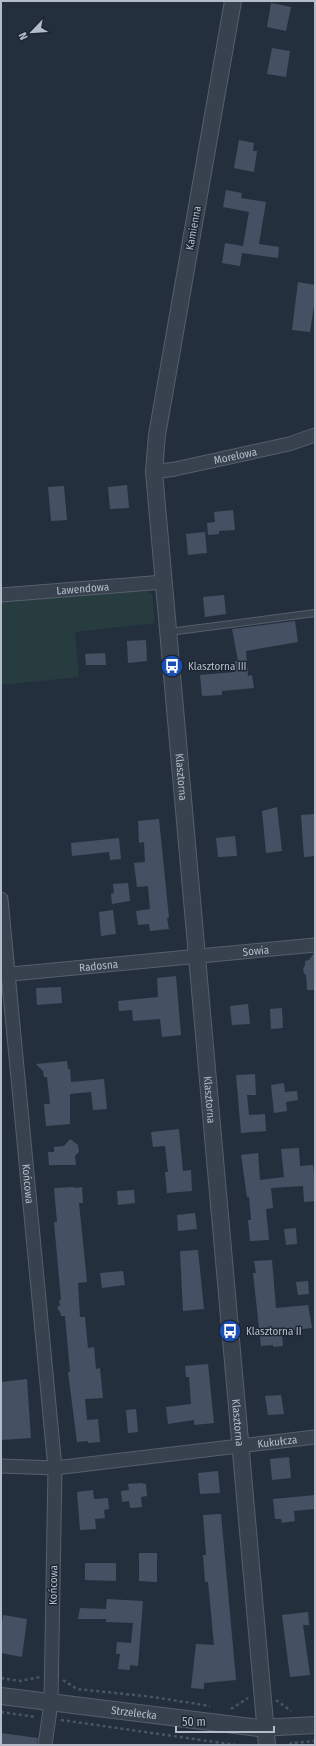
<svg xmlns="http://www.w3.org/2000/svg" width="316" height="1746" font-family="'Fira Sans Condensed',sans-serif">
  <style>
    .green { fill: #263c3f }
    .building { fill: #455162 }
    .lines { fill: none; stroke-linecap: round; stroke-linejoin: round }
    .service-casing { stroke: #565f6c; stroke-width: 8 }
    .minor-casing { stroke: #565f6c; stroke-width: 15 }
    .tertiary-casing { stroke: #565f6c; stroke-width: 18 }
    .path { stroke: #44595c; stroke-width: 2.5; stroke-dasharray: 3 3; stroke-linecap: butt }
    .service { stroke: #38414e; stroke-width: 6 }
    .minor { stroke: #38414e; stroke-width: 13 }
    .tertiary { stroke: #38414e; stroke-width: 16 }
    .labels { text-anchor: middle; stroke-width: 3; stroke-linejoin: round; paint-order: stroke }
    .street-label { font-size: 11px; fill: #b4bcc9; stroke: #1d2633 }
    .poi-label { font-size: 11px; fill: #b4bcc9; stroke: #1d2633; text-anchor: start }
  </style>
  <rect width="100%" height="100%" fill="#242f3e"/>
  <!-- green -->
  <path class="green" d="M146,591L152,594L155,623L75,632L79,677L1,685V601Z"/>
  <!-- building -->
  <path class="building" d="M271,3L291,7L286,31L267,27Z
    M272,48L290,51L286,77L267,74Z
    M239,140L254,143L253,151H257L254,172L234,168Z
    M226,190L242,193L241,198L266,202L259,244L279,247L278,258L242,253L240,266L222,263L225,243L243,246L249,212L223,207Z
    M298,282L315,285V299L310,332L292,330Z
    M127,485L129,508L110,509L108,487Z
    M64,486L67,520L51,521L48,487Z
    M233,510L235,530L219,531V534L208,535L207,523L215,522L214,512Z
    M205,532L207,553L188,555L186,534Z
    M224,595L226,614L205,617L203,597Z
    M295,621L298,642L246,651L248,676L252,675L254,688L222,691V695L202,696L200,675L235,672V661H238L232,629Z
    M146,640L147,661L128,663L127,641Z
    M105,653L106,665H86L85,654Z
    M277,807L282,851L266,853L262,811Z
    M315,814V856L304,857L301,815Z
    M159,819L169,918H167L169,929L150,931L149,924L138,925L136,911L150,909L148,886L137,887L134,863L145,862L144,842L139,843L138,821Z
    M235,836L237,856L218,857L216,838Z
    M119,838L121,859L110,860L109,852L72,856L71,843Z
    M128,883L130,901L112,904L111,894L114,893L113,884Z
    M113,910L116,934L101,936L99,912Z
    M314,953L315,990H307L306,975L304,973L303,968L305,966V961L309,960Z
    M176,976L181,1035L162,1037L160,1019L133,1021L132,1010L119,1011L118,1001L158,997L157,978Z
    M61,987L62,1003L37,1005L36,988Z
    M248,1004L250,1024L232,1025L230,1006Z
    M282,1008L283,1028L271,1029L270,1009Z
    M67,1061L68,1069H70L71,1082L104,1079L107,1109L93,1110L91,1092L70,1094V1124L46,1126L44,1104H50L47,1077H44L43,1071L36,1064Z
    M255,1074L256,1095H247L249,1115L265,1114L266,1131L241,1133L236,1075Z
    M284,1083L285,1092L297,1091L298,1100L286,1102L287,1111L274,1113L271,1085Z
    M179,1129L183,1171L191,1170L192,1191L167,1193L165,1172H168L165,1146L153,1147L151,1132Z
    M70,1139L78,1145L79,1152L75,1156L76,1165H49L48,1152H54V1147L64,1146Z
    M299,1148L300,1166L313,1165L314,1175H315V1201L304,1202L303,1186L271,1188L273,1208L266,1209L269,1240L250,1241L248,1220H251L249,1197H247L241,1155L258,1153L260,1180L284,1177L281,1149Z
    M74,1187L75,1188L82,1187L83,1203H79L87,1282L78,1283L80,1317H85L88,1348L94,1347L96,1369L100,1368L103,1398L85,1399L87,1420L98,1419L100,1442L88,1443V1441L77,1442L68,1372H70L65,1316H61L60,1312L57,1308L60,1305L59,1300H61L54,1222H57L54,1188Z
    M134,1190L135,1203L118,1205L117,1191Z
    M195,1213L197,1229L178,1231L177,1215Z
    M296,1228L297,1244L286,1245L284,1229Z
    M198,1250L204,1309L183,1311L180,1251Z
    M272,1260L276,1308L308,1305L312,1328L284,1331V1334H282L283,1346L273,1347V1345L261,1346L253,1273H256L254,1261Z
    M123,1271L125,1285L102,1288L100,1273Z
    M308,1281L309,1294L298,1295L296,1282Z
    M208,1364L214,1423L194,1425V1420L168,1424L166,1407L191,1404L189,1377H186L185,1366Z
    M27,1379L31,1438L1,1440V1382Z
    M281,1395L284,1414L268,1415L265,1396Z
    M136,1409L138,1432L128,1433L126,1410Z
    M289,1457L291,1478L272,1480L270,1459Z
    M218,1471L220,1493L200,1494L198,1473Z
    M140,1483L146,1484L147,1496L141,1497L142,1507L130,1508L129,1501L122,1502L121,1491L129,1490L128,1484Z
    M93,1490L94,1499L108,1498L109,1509L104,1510L105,1518L95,1519L96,1529L80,1530L77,1492Z
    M315,1495V1509L294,1511L295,1521L282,1523L281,1519H275L273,1499Z
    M221,1514L236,1680L204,1683V1689L191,1688L196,1644L214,1645L208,1582H205L203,1555H206L203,1515Z
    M139,1553H157V1582L139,1581Z
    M85,1563H116V1581L85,1580Z
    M107,1599L143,1601L138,1666L130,1665V1670L118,1669L120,1654H116L117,1642L131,1643L133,1623L106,1622V1619H78L80,1608L106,1609Z
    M308,1612L309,1625H303L310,1675L290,1677L282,1615Z
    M3,1615L27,1619L22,1657L1,1653V1630Z
    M1,1733L38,1738L37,1745H1Z"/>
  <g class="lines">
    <!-- service casing -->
    <g class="service-casing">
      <path id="service" d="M169,632L315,613"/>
    </g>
    <!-- minor casing -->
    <g class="minor-casing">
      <g id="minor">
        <path id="s1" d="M154,472L175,469L289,444L315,435"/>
        <path id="s2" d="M1,595L164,582"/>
        <path id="s3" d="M1,899L55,1468L51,1703L45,1745"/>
        <path id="s4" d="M1,975L315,945"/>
        <path id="s5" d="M1,1466L55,1468L315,1437"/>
      </g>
    </g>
    <!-- tertiary casing -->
    <g class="tertiary-casing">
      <g id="tertiary">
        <path id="s6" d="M233,1L157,435L154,472C193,896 228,1321 267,1745"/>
        <path id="s7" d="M1,1696L259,1728L315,1725"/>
      </g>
    </g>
    <!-- path -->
    <path class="path" d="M1,1678L20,1681L40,1677
      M63,1680L77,1689L153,1697L210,1706
      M276,1700L291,1711
      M231,1709L248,1698
      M1,1712L36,1717
      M61,1720L236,1745
      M290,1745L291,1743L315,1741"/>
    <!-- service -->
    <use href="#service" class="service"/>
    <!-- minor -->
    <use href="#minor" class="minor"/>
    <!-- tertiary -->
    <use href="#tertiary" class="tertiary"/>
  </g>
  <!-- icons -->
  <defs>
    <g id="bus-disc" transform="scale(1.15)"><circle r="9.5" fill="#1a4fb4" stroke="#1d2633"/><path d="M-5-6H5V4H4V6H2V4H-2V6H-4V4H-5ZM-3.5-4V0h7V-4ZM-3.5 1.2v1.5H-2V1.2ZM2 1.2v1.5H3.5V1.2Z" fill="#fff"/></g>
  </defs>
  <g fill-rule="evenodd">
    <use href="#bus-disc" x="172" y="666"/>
    <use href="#bus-disc" x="230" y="1331"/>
  </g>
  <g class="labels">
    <!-- street labels -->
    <g class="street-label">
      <text transform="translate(193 228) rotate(-80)" y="4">Kamienna</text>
      <text dy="4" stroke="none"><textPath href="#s1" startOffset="83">Morelowa</textPath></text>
      <text dy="4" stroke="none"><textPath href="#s2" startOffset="82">Lawendowa</textPath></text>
      <text dy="4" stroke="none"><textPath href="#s6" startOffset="784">Klasztorna</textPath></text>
      <text dy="4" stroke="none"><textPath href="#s4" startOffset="256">Sowia</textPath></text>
      <text dy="4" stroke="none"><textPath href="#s4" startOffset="98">Radosna</textPath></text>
      <text dy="4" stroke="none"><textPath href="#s6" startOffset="1108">Klasztorna</textPath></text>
      <text dy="4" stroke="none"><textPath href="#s3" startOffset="286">Końcowa</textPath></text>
      <text dy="4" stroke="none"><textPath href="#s6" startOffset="1432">Klasztorna</textPath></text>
      <text dy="4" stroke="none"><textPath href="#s5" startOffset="278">Kukułcza</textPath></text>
      <text transform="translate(53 1585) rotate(-89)" y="4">Końcowa</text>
      <text dy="4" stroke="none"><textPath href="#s7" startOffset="134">Strzelecka</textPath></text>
    </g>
    <!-- poi labels -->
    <g class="poi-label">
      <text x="188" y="670">Klasztorna III</text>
      <text x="246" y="1335">Klasztorna II</text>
    </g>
  </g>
  <!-- border -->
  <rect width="316" height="1746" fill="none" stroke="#b4bcc9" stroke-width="4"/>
  <!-- north arrow -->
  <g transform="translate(32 32) rotate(245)" stroke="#1d2633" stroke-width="3" paint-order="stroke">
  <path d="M0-3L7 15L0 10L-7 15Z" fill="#b4bcc9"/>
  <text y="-6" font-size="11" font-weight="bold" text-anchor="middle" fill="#b4bcc9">N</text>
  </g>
  <!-- scale -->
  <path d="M176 1726v6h98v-6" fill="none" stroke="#b4bcc9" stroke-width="2"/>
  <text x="182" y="1726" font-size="12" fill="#b4bcc9" stroke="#1d2633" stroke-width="3" paint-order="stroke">50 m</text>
</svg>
